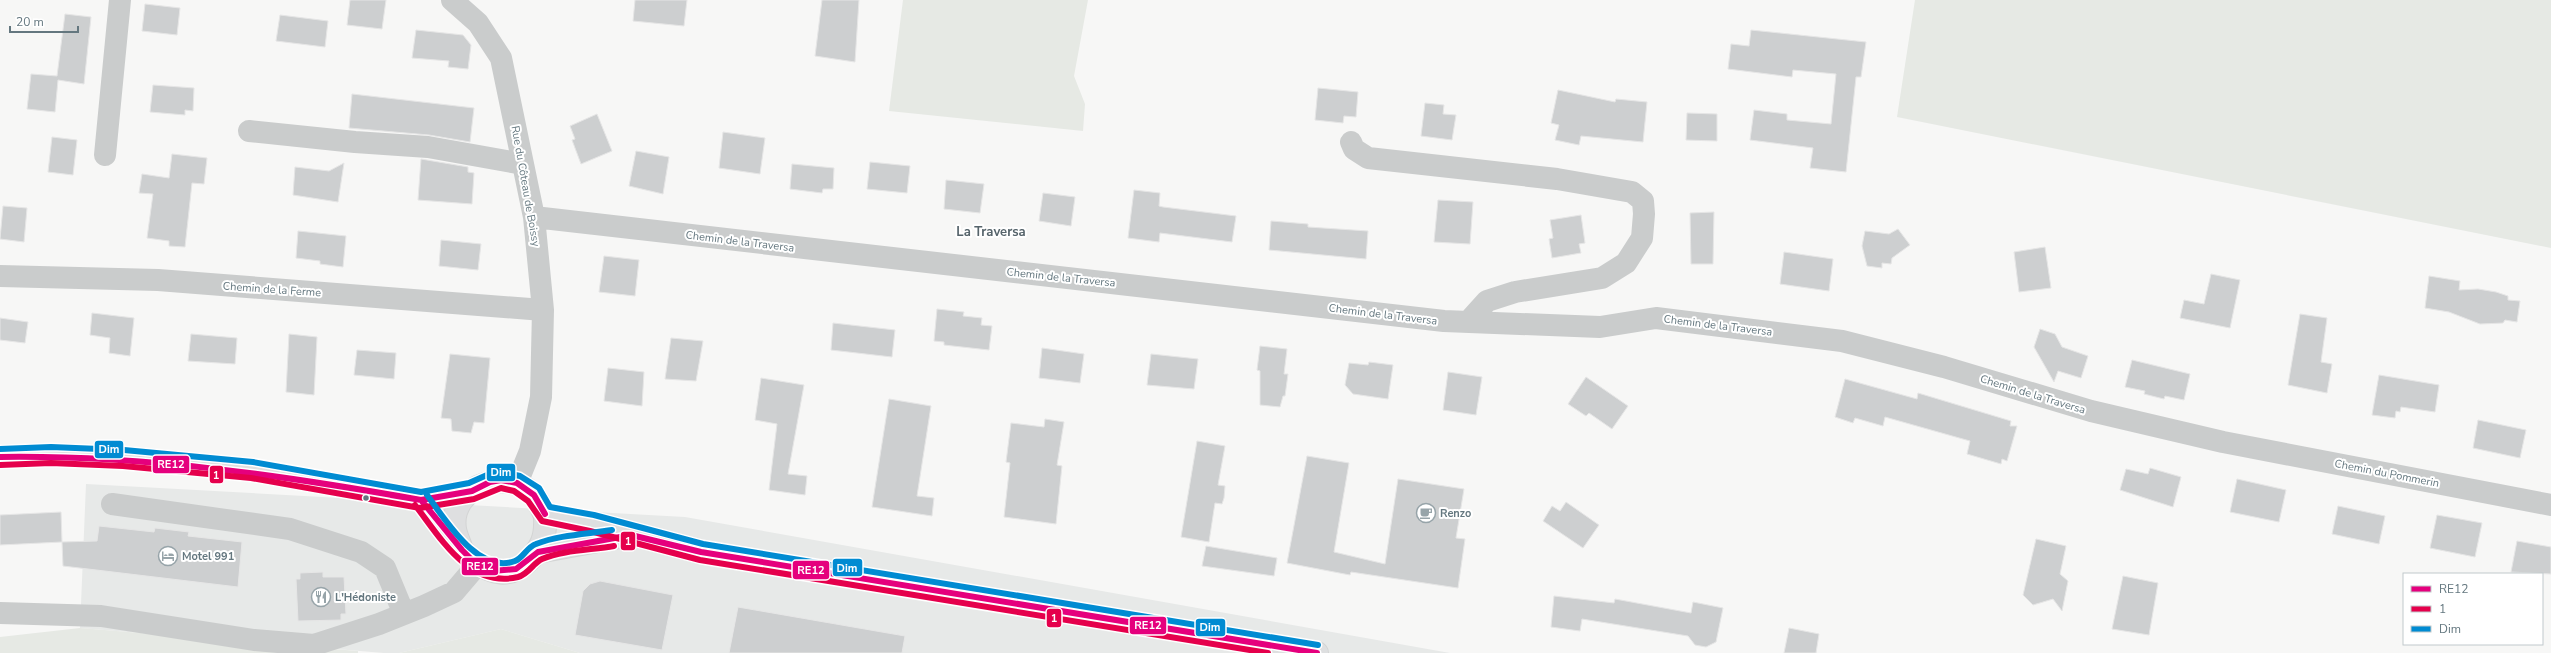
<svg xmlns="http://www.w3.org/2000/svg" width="2551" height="653" font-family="'Nunito Sans',sans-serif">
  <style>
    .built { fill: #e7e9e8 }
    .green { fill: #e6e9e4 }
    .building { fill: #cdcfd0; stroke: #e6e6e6 }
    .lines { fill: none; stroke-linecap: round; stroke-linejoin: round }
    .major-casing { stroke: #d3d4d4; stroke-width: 24 }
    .minor { stroke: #cacccc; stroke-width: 22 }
    .major { stroke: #dedfe0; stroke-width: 22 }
    .bus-1-casing { stroke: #fff; stroke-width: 9 }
    .bus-2-casing { stroke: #fff; stroke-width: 9 }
    .bus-3-casing { stroke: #fff; stroke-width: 9 }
    .bus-1 { stroke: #e5007d; stroke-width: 6 }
    .bus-2 { stroke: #e5004c; stroke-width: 6 }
    .bus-3 { stroke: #008bd2; stroke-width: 6 }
    .bus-dot { fill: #64777f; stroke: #fff; stroke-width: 1.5 }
    .labels { text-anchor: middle; stroke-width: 4; stroke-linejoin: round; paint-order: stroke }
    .street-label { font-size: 11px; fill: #64777f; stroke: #fff }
    .poi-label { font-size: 11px; font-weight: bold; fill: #64777f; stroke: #fff; text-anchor: start }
    .quarter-label { font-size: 13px; font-weight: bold; fill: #56646b; stroke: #fff }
    .line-badge { stroke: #fff; stroke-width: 1.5 }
    .badge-label { font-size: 11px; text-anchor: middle; font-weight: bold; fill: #fff }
  </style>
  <rect width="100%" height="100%" fill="#f7f7f6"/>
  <!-- built -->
  <path class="built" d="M86,484L685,517L1450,653H580L501,629L399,653H384L80,628Z"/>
  <!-- green -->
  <path class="green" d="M903,0H1088L1074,76L1085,104L1083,131L889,111Z
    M1915,0H2551V248L1897,117Z
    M80,628L358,651V653H0V637Z
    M501,629L580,653H399Z"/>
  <!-- building -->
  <path class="building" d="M350,0H386L382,29L347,25Z
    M635,0H687L684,26L633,21Z
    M822,0H859L855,62L815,56Z
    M145,4L180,8L177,35L142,31Z
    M65,14L91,17L84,84L58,80L55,112L27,109L31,74L57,76Z
    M280,15L328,21L325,47L276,41Z
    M416,30L463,35L471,45L468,69L448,67L449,61L412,58Z
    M1751,30L1866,42L1861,77H1856L1846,172L1810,168L1813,148L1750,140L1754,110L1787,114V120L1831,124L1836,74L1793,70L1792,77L1728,69L1731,44L1749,46Z
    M153,85L194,88L193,111L185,110V115L150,112Z
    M1318,88L1358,92L1356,117L1344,116L1343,123L1315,120Z
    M1558,90L1615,102L1616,99L1647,102L1643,142L1581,136L1579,145L1555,140L1559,125L1551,123Z
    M352,94L474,108L470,142L429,135L349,128Z
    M1425,103L1444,105L1443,114L1456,115L1452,140L1421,136Z
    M1687,113L1717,114V141L1686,140Z
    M597,114L612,151L581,164L572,140L575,139L570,126Z
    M723,132L765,138L760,174L719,168Z
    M52,137L77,140L73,175L48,172Z
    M636,151L669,157L663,194L629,186Z
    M172,154L207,158L204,184L192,183L185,247L169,246V241L147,238L153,194L139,193L142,174L169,178Z
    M421,159L468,167V172L474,173L472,204L418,200Z
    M870,162L910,166L907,193L867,189Z
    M344,163L338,202L293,195L295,167L329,171Z
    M792,164L834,168L833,189H823L822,193L790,189Z
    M946,180L984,184L980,213L944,209Z
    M1134,190L1160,193L1159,206L1163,207L1236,216L1232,242L1160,233L1159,242L1128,238Z
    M1043,193L1075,197L1071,226L1039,221Z
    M1438,200L1473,202L1470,244L1434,242Z
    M3,206L27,208L24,242L0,239Z
    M1714,212L1713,264H1691L1690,213Z
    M1581,215L1585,243L1579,244L1581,253L1552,258L1549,239L1553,238L1550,220Z
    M1271,221L1308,224V227L1368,231L1366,259L1269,250Z
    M1898,229L1910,245L1892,258L1891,264L1882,263V268L1867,266L1862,246L1865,231L1889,234Z
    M298,231L346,236L343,267L320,264V261L296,258Z
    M441,240L481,244L478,270L439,266Z
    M2045,247L2051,288L2019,292L2014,252Z
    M1784,252L1833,259L1829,291L1780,284Z
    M604,256L639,260L635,296L599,292Z
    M2211,274L2240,280L2230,328L2180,318L2184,300L2204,304Z
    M2429,276L2460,281L2459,290L2478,289L2496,292L2508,296V300L2520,301L2517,322L2505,320L2503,323L2480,324L2449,312L2425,308Z
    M937,309L964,312L963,316L982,318L981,325L992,326L989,350L944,345V342L934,341Z
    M92,313L134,318L130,356L109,353L110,338L90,335Z
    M2300,314L2327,318L2321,362L2332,364L2327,393L2288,385Z
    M0,318L28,322L25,343L0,340Z
    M833,323L895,330L892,357L831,350Z
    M2040,329L2055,334L2062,347L2088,356L2081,378L2058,371L2054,382L2034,347Z
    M191,334L237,338L235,364L188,361Z
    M289,334L317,337L314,395L286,392Z
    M671,338L703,341L696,381L665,379Z
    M1260,346L1287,349L1284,374H1288L1285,396H1283L1280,407L1260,405V371L1257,370Z
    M1042,348L1084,354L1080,383L1039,378Z
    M357,350L396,353L394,379L354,375Z
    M450,354L490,358L484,423L474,422L471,433L452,431L451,419L441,418Z
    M1151,354L1198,359L1194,389L1147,385Z
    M2132,360L2190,374L2184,400L2165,396L2164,399L2144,394L2145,391L2125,387Z
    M1369,362L1393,365L1388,399L1353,394L1345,385L1349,363L1368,365Z
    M608,368L644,372L642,406L604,401Z
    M1448,372L1482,377L1476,415L1443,410Z
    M2379,375L2439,385L2435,412L2401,407L2400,412L2396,411L2395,418L2372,415Z
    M1586,377L1628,406L1612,429L1589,413L1586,416L1568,404Z
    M761,378L804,385L788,474L807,476L805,495L769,490L777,424L755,420Z
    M1845,379L1917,399L1918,393L2011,421L2010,426H2017L2007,461L2002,459L2001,464L1967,454L1970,441L1885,417L1883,426L1855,418L1853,423L1835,417Z
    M889,399L931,406L917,496L934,498L932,516L872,507Z
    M1045,419L1064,422L1057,465L1062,466L1056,524L1004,517L1010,463L1006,462L1011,423L1044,427Z
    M2478,420L2526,430L2520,458L2473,448Z
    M1197,441L1225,446L1218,485L1225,486L1224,498L1222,504L1215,503L1209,542L1181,537Z
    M1307,456L1349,463L1334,552L1385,564L1398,479L1464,489L1456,538L1465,539L1458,588L1351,572L1350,575L1287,563Z
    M2150,468L2181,477L2173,507L2120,490L2126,469L2148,474Z
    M2237,479L2286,490L2279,522L2230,512Z
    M1566,502L1599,525L1583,548L1543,521L1552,506L1560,511Z
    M2338,506L2385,516L2379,544L2332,534Z
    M61,512L62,542L0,545V515Z
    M2437,515L2482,523L2475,557L2430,548Z
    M99,526L154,532L155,528L189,532L188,536L242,542L238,587L63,566L62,542L97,541Z
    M2036,539L2066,546L2060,574L2068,581L2062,611L2053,599L2033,605L2023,595Z
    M2517,541L2551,547V574L2511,572Z
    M1206,546L1277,558L1274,576L1202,566Z
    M323,572V577H344L346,614H341V620L298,621L296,579H300V573Z
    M2123,576L2158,583L2149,635L2112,629Z
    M600,581L673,595L662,650L575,635L583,591L590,584Z
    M1554,596L1614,603L1615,599L1691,613L1693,602L1723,608L1716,642L1706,647L1695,645L1688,636L1582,619L1580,631L1551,627Z
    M738,607L905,636L902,653H729Z
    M1789,628L1819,634L1816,653H1784Z"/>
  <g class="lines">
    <!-- major casing -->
    <g class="major-casing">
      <path id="major" d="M0,457L51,455L124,458L252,470L421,500L472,491
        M421,500C442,526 487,600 527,562C542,548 546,537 545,517C544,512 541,508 539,503C516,462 448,484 455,529C456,536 460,543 462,550
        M545,514L592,523L701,552L1317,653
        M538,552L625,536"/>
    </g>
    <!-- minor -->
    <path class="minor" d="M452,0L478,23L501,58L534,217L543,310L541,397L530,451L517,483
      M249,131L355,142L428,147L523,164
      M1351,142L1354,149L1368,158L1557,179L1632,192L1643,201L1644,214L1642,238L1626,263L1602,278L1515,292L1487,301L1468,322
      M105,155L120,0
      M534,217L1444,321L1600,327L1656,318L1842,341L1944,367L2091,411L2223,442L2551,505
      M0,276L158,280L543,310
      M112,504L290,529L361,552L385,568L404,614
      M0,613L101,616L254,640L314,645L379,624L424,606L454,592L477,565"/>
    <!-- major -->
    <use href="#major" class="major"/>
    <!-- bus-1 casing -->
    <g class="bus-1-casing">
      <path id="bus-1" d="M0,457C142,455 281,475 421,500L462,550L477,565L492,571L516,569L538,552L631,535L701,552L1317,653
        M391,495L421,500L472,491L490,482L501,480L517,483L534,495L545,514"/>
    </g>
    <!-- bus-2 casing -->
    <g class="bus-2-casing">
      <path id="bus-2" d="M0,465L51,463L123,466L251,478L420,508L474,499L501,488L514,491L528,501L542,521L590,531L700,560L1268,653
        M415,505C440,537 469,589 518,577C529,574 533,563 542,559C563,550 592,550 614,546"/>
    </g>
    <!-- bus-3 casing -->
    <g class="bus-3-casing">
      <path id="bus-3" d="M0,449L51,447L124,450L253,462L421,492L469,483L487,475L502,472L520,476L539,488L550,507L594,515L703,544L1318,645
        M427,495C445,519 478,575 515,561C523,558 527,547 536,544C559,535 587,534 612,530"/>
    </g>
    <!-- bus-1 -->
    <use href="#bus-1" class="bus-1"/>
    <!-- bus-2 -->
    <use href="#bus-2" class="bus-2"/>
    <!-- bus-3 -->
    <use href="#bus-3" class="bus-3"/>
  </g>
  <!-- icons -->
  <defs>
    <g id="cafe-ring" transform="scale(1)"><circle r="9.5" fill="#fff" stroke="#97a4a9" stroke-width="1.5"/><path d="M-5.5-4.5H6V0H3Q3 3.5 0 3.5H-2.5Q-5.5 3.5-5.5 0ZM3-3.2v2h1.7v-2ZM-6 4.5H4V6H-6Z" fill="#97a4a9"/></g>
    <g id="hotel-ring" transform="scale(1)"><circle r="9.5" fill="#fff" stroke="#97a4a9" stroke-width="1.5"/><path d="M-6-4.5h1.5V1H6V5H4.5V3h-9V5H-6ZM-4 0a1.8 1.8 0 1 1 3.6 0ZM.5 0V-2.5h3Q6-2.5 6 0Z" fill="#97a4a9"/></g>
    <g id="restaurant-ring" transform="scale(1)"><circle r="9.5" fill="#fff" stroke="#97a4a9" stroke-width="1.5"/><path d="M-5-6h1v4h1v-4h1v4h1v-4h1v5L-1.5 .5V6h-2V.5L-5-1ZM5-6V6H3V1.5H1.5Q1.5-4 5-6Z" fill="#97a4a9"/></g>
  </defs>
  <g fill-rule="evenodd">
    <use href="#cafe-ring" x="1426" y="513"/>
    <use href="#hotel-ring" x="168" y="556"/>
    <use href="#restaurant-ring" x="321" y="597"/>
  </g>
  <!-- markers -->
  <circle class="bus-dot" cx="366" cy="498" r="3.5"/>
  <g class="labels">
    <!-- street labels -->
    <g class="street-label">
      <text transform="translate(526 186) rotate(80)" y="4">Rue du Côteau de Boissy</text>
      <text transform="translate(740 241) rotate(7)" y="4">Chemin de la Traversa</text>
      <text transform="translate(1061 277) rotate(6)" y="4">Chemin de la Traversa</text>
      <text transform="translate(272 289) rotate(4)" y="4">Chemin de la Ferme</text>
      <text transform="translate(1383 314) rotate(7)" y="4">Chemin de la Traversa</text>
      <text transform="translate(1718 325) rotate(7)" y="4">Chemin de la Traversa</text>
      <text transform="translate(2033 394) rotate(17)" y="4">Chemin de la Traversa</text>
      <text transform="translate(2387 473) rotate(11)" y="4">Chemin du Pommerin</text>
    </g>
    <!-- poi labels -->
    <g class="poi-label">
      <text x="1440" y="517">Renzo</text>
      <text x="182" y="560">Motel 991</text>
      <text x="335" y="601">L'Hédoniste</text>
    </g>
    <!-- quarter labels -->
    <g class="quarter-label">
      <text x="991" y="236">La Traversa</text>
    </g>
  </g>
  <g class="line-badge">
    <rect x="94" y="440" width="30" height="19" rx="4" fill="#008bd2"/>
    <rect x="152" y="455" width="38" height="19" rx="4" fill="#e5007d"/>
    <rect x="486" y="463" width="30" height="19" rx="4" fill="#008bd2"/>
    <rect x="209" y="465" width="15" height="19" rx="4" fill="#e5004c"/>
    <rect x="620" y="531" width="16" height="20" rx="4" fill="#e5004c"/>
    <rect x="461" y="557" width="38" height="19" rx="4" fill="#e5007d"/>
    <rect x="832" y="558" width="31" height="19" rx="4" fill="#008bd2"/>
    <rect x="792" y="560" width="38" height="20" rx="4" fill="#e5007d"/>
    <rect x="1046" y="608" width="16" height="20" rx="4" fill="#e5004c"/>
    <rect x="1129" y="616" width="38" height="19" rx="4" fill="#e5007d"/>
    <rect x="1195" y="618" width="31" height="19" rx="4" fill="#008bd2"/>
  </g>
  <g class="badge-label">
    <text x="109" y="453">Dim</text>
    <text x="171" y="468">RE12</text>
    <text x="501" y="476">Dim</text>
    <text x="216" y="479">1</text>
    <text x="628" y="545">1</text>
    <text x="480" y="570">RE12</text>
    <text x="847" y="572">Dim</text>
    <text x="811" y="574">RE12</text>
    <text x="1054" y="622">1</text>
    <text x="1148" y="629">RE12</text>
    <text x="1210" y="631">Dim</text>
  </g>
  <!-- legend -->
  <rect x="2403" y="573" width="140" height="72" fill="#ffffff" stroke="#c1c9cc"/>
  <rect x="2411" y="586" width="20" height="6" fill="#e5007d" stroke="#c1c9cc"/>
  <text x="2439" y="593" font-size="12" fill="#64777f">RE12</text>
  <rect x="2411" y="606" width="20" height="6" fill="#e5004c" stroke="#c1c9cc"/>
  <text x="2439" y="613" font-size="12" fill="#64777f">1</text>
  <rect x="2411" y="626" width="20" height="6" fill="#008bd2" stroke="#c1c9cc"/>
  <text x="2439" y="633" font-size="12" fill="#64777f">Dim</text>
  <!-- scale -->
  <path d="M10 26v6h68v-6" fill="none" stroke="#64777f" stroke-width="2"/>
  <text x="16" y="26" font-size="12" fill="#64777f" stroke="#ffffff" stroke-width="3" paint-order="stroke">20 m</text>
</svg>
